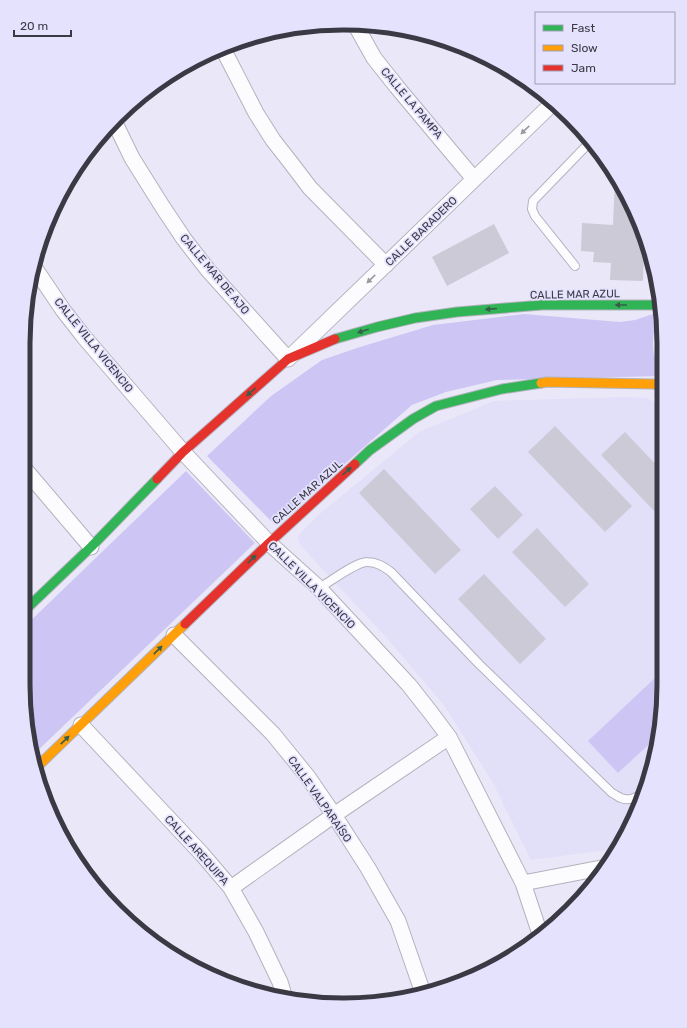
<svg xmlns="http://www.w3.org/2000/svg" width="687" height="1028" font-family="Rubik,sans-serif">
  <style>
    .built { fill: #e2dff9 }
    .green { fill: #cdc6f5 }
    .building { fill: #cbcad6 }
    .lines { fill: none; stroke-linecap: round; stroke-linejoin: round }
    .lane-casing { stroke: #b3b2be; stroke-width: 10 }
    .street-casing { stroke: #b3b2be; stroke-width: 17 }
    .fast-casing { stroke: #b3b2be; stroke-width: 11 }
    .slow-casing { stroke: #b3b2be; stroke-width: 11 }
    .jam-casing { stroke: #b3b2be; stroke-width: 11 }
    .lane { stroke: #fcfcfe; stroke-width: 8 }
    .street { stroke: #fcfcfe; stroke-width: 15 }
    .fast { stroke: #30b455; stroke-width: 9 }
    .slow { stroke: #ff9f0a; stroke-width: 9 }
    .jam { stroke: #e5322d; stroke-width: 9 }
    .oneway { fill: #9b9aa1 }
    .oneway2 { fill: #375e49 }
    .labels { text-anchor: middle; stroke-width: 3.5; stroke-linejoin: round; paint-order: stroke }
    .street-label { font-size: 11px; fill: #3a3944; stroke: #e5e2fe }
    .rim { fill: none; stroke: #3a3944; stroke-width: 5 }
  </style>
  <rect width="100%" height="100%" fill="#eae8f8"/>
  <!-- built -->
  <path class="built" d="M625,397L647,398L664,407V684L658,747L631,826L615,849L531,860L492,781L443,704L385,636L300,545L298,536L316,517L419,432L494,401Z"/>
  <!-- green -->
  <path class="green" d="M659,312C655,326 651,340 654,354C656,362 659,369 662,376L497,380L446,392L412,405L275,525L207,456L271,396L322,360L360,347L433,325L524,314L620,322L635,320Z
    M186,471L255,543L34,754L23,684V628Z
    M656,677L664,686L659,735L618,773L588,741Z"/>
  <!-- building -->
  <path class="building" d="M615,176L640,221L650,255H644L643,281L610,280L611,263L593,262L594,252L581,251L582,223L613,225Z
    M494,224L509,253L447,286L432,257Z
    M555,426L632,506L605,532L528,452Z
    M625,432L664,473V505L656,513L601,455Z
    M384,469L461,550L435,574L359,493Z
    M495,486L523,515L498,539L470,509Z
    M537,528L589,584L565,607L512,552Z
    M484,574L546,639L520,664L458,599Z"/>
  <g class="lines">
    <!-- lane casing -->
    <g class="lane-casing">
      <path id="lane" d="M575,266L535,216L532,209L533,201L590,142
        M663,547L664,552
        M319,588C330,582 357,561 368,562C377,562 384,567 391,572L479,664L612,793C615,794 618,797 621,798C628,801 637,798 642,793"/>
    </g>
    <!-- street casing -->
    <g class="street-casing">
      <path id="street" d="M355,24L374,58L397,87L474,179
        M222,47L256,113L273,140L291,163L310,188L386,265
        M114,121L132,158L162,206L184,239L208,270L288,359L553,103
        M34,267L63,310L84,337L183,452L269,543L319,588L409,685L431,713L449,737L523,883L540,934
        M23,467L91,547
        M174,635L273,734L308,777L334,815L368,868L398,921L423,993
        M81,725L202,854L231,888L256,932L280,982L284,995
        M523,883L601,868
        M231,888L334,815L449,737"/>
    </g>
    <!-- fast casing -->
    <g class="fast-casing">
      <path id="fast" d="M335,339L377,327L415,318L457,312L542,305H660
        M355,464L370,450L413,419L436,406L502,389L541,383
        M23,612L91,547L157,479"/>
    </g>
    <!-- slow casing -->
    <g class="slow-casing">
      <path id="slow" d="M541,383L547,382L653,384L664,386
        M37,767L185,624"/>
    </g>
    <!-- jam casing -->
    <g class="jam-casing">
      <path id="jam" d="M157,479L183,452L288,359L335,339
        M185,624L269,543L355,464"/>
    </g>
    <!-- lane -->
    <use href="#lane" class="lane"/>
    <!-- street -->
    <use href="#street" class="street"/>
    <!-- fast -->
    <use href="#fast" class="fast"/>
    <!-- slow -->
    <use href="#slow" class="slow"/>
    <!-- jam -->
    <use href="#jam" class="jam"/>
  </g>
  <!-- one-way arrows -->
  <defs><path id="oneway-solid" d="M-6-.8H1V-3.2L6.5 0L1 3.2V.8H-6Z"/></defs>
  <g class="oneway">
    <use href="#oneway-solid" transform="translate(525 130) rotate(136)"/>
    <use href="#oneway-solid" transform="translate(371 279) rotate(136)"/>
  </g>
  <g class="oneway2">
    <use href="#oneway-solid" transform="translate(621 305) rotate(-180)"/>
    <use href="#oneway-solid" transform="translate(491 309) rotate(175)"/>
    <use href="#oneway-solid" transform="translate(363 331) rotate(163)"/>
    <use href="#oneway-solid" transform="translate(251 392) rotate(139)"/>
    <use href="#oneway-solid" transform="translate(347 471) rotate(-42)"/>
    <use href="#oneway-solid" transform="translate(252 559) rotate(-44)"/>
    <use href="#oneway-solid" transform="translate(158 650) rotate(-44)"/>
    <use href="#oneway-solid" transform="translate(65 740) rotate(-44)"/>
  </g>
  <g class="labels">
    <!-- street labels -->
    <g class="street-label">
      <text transform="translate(412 103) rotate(50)" y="4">CALLE LA PAMPA</text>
      <text transform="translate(421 231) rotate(-44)" y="4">CALLE BARADERO</text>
      <text transform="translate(215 274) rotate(50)" y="4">CALLE MAR DE AJO</text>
      <text transform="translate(575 294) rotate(-1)" y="4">CALLE MAR AZUL</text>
      <text transform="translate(94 345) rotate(51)" y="4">CALLE VILLA VICENCIO</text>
      <text transform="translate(307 492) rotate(-42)" y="4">CALLE MAR AZUL</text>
      <text transform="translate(312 585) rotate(45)" y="4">CALLE VILLA VICENCIO</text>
      <text transform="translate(320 799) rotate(55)" y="4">CALLE VALPARAÍSO</text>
      <text transform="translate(197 850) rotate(48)" y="4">CALLE AREQUIPA</text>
    </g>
  </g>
  <!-- crop -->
  <path d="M0 0H687V1028H0ZM343 30H344A313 313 0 0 1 657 343V685A313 313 0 0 1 344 998H343A313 313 0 0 1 30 685V343A313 313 0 0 1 343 30Z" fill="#e5e2fe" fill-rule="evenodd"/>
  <path class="rim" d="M343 30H344A313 313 0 0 1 657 343V685A313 313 0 0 1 344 998H343A313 313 0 0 1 30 685V343A313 313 0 0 1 343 30Z"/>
  <!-- legend -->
  <rect x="535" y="12" width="140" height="72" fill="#e5e2fe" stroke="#a19eb4"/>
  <rect x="543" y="25" width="20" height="6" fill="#30b455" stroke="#a19eb4"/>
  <text x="571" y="32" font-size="12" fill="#3a3944">Fast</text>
  <rect x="543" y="45" width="20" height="6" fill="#ff9f0a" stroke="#a19eb4"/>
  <text x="571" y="52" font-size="12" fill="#3a3944">Slow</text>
  <rect x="543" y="65" width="20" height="6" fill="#e5322d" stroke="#a19eb4"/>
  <text x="571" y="72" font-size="12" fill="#3a3944">Jam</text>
  <!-- scale -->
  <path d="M14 30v6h57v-6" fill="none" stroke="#3a3944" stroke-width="2"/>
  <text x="20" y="30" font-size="12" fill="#3a3944" stroke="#e5e2fe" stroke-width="3" paint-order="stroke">20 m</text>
</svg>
